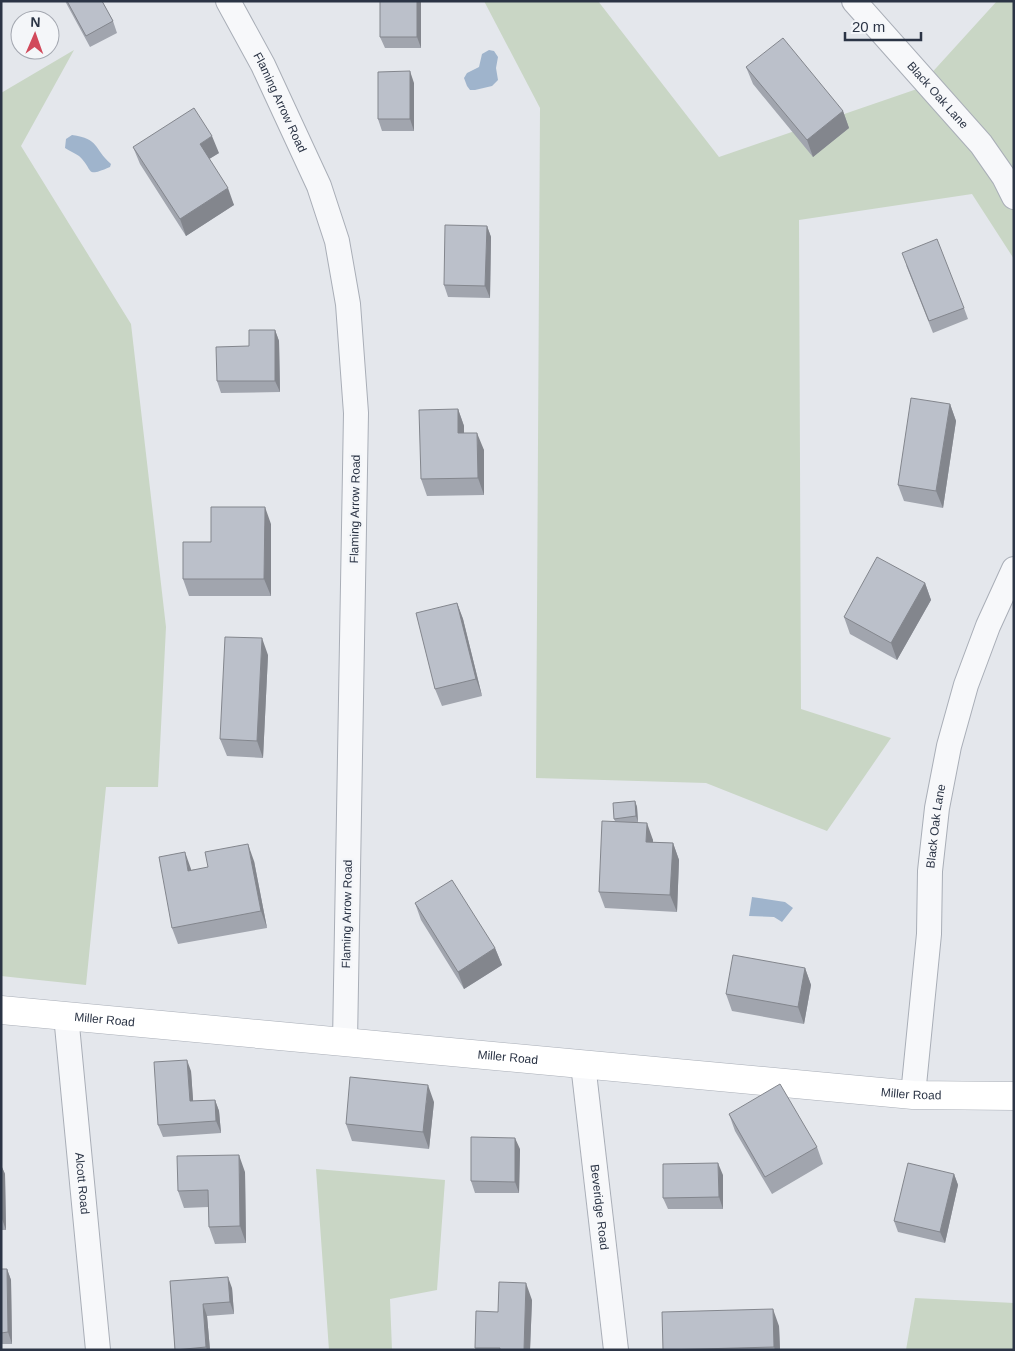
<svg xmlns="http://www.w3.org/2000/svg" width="1015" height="1351" font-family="Arial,sans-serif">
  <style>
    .green { fill: #c9d6c5 }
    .water { fill: #9fb4cc }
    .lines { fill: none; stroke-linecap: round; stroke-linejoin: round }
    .street-casing { stroke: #a9aeb7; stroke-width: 26 }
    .secondary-casing { stroke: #a9aeb7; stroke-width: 29 }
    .street { stroke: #f7f8fa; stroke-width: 24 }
    .secondary { stroke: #fff; stroke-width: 28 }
    .wall { fill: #a1a5ae }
    .shaded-wall { fill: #83868d }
    .building { fill: #bbc0ca; stroke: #83868d }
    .labels { text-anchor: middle; stroke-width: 5; stroke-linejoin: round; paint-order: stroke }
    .street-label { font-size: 12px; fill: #2b3445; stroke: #f4f6f9 }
  </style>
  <rect width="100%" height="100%" fill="#e4e7ec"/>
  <!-- green -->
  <path class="green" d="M484,1H598L719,157L917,89L997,1H1014V259L972,194L799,220L801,709L891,738L827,831L706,783L536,778L540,108Z
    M74,50L21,146L131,324L166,627L158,787H106L86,985L1,976V93Z
    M316,1169L445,1180L437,1290L390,1299L392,1350H329Z
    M915,1298L1014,1303V1350H906Z"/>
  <!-- water -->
  <path class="water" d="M489,50L494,51L498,57L496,68L498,80L492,86L475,90H470L467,86L464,78L467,73L479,67L482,54Z
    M72,135C100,139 93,148 111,164L110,167C84,178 95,171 79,156C75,153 69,151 65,148L66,139Z
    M752,897L785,902L793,908L782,922L774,917L749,916Z"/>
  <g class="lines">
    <!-- street casing -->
    <g class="street-casing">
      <g id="street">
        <path id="s1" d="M228,1L263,65L319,186L337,241L348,304L356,413L345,1042"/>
        <path id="s2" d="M854,1L981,144L1004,177L1014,197"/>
        <path id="s3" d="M66,1015L98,1350"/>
        <path id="s4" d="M583,1064L616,1350"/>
        <path id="s5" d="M913,1095L929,934L930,871L937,808L949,746L966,685L988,626L1014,569"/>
      </g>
    </g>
    <!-- secondary casing -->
    <g class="secondary-casing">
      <g id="secondary">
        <path id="s6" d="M1,1010L913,1095L1014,1096"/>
      </g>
    </g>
    <!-- street -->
    <use href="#street" class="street"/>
    <!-- secondary -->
    <use href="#secondary" class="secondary"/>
  </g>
  <!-- wall -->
  <path class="wall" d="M65,1H102L113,21L117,33L90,47Z
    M421,1V48H385L380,37Z
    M746,67L843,111L849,128L813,157L753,84Z
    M414,83V131H382L378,119Z
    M133,147L219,153L209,159L234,205L186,236L140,164Z
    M487,226L491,237L490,298L448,297L444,285Z
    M906,265L964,308L968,319L933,333Z
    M275,330L279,341L280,392L221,393L217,381Z
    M950,404L956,421L943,508L904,501L898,485Z
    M458,409L464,426V433L484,450V495L427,496L421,479Z
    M271,524V596H189L183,579L211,542Z
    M925,583L931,600L897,660L850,634L844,617Z
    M457,603L463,619L482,696L442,706L435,689Z
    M268,655L263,758L227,756L220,739Z
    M635,801L637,807L638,822L653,840V842L673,843L679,860L677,912L605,908L599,892L615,821L614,819Z
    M254,861L267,928L178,944L172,928L191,870Z
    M415,903L495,948L502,965L464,989L421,920Z
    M805,968L811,985L804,1024L732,1011L726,994Z
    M191,1071L193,1101L215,1100L219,1111L221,1133L163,1137L158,1125Z
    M434,1102L429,1149L352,1141L346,1124Z
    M729,1114L817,1147L823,1164L772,1194L735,1131Z
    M520,1149L519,1193H475L471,1181Z
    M1,1165L5,1174L6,1230H1Z
    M245,1172L246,1243L215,1244L209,1227L208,1207L184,1208L178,1191Z
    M954,1174L958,1185L945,1243L898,1232L894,1221Z
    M723,1175V1209H668L663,1198Z
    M1,1269H7L11,1280L12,1344H1Z
    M170,1281L232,1288L234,1314L207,1316L210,1350H175Z
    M532,1300L530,1350H476L475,1348L498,1312Z
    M779,1326L780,1350H663Z"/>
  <!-- shaded-wall -->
  <path class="shaded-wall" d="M417,1H421V48L417,37Z
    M410,71L414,83V131L410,119Z
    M843,111L849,128L813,157L807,140Z
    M212,136L219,153L206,161L200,144Z
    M228,188L234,205L186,236L180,219Z
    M487,226L491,237L490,298L485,286Z
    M275,330L279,341L280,392L275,381Z
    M950,404L956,421L943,508L936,491Z
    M458,409L464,426V450L458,433Z
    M477,433L484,450V495L478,478Z
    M265,507L271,524V596L264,579Z
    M925,583L931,600L897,660L891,643Z
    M457,603L463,619L482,696L476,679Z
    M262,638L268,655L263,758L257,741Z
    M635,801L637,807L638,822L636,816Z
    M647,823L653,840L652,859L646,842Z
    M673,843L679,860L677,912L670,895Z
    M248,844L254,861L267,928L261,911Z
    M185,852L191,869L194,888L188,871Z
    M495,948L502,965L464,989L458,972Z
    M805,968L811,985L804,1024L798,1007Z
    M187,1060L191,1071L194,1113L190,1101Z
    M428,1085L434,1102L429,1149L423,1132Z
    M215,1100L219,1111L221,1133L216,1121Z
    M515,1138L520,1149L519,1193L515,1182Z
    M239,1155L245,1172L246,1243L240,1226Z
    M718,1163L723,1175V1209L719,1197Z
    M1,1165L5,1174L6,1230L2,1219Z
    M954,1174L958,1185L945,1243L940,1232Z
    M7,1269L11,1280L12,1344L8,1332Z
    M228,1277L232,1288L234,1314L230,1302Z
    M526,1283L532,1300L530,1350H524Z
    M203,1304L207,1316L210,1350H207L206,1347Z
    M773,1309L779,1326L780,1350H775L774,1347Z"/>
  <!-- building -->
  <path class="building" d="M67,1H102L113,21L86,36Z
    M380,1H417V37H380Z
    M783,38L843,111L807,140L746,67Z
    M410,71V119H378V72Z
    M194,108L212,136L200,144L228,188L180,219L133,147Z
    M445,225L487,226L485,286L444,285Z
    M937,239L964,308L929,321L902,253Z
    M249,330H275V381H217L216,347L249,346Z
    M911,398L950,404L936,491L898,485Z
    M458,409V433H477L478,478L421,479L419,410Z
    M211,507H265L264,579H183V542H211Z
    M877,557L925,583L891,643L844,617Z
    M457,603L476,679L435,689L416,613Z
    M225,637L262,638L257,741L220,739Z
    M635,801L636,816L614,819L613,803Z
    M602,821L647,823L646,842L673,843L670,895L599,892Z
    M248,844L261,911L172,928L159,857L185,852L188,871L208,867L205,852Z
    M452,880L495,948L458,972L415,903Z
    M733,955L805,968L798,1007L726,994Z
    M187,1060L190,1101L215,1100L216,1121L158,1125L154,1062Z
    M350,1077L428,1085L423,1132L346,1124Z
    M780,1084L817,1147L765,1177L729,1114Z
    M471,1137L515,1138V1182L471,1181Z
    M239,1155L240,1226L209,1227L208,1190L178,1191L177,1156Z
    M718,1163L719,1197L663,1198V1164Z
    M908,1163L954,1174L940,1232L894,1221Z
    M1,1269H7L8,1332L1,1333Z
    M228,1277L230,1302L203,1304L206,1347L175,1350L170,1281Z
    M499,1282L526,1283L524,1350H500V1348H475L476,1311L498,1312Z
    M773,1309L774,1347L663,1350L662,1312Z"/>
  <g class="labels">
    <!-- street labels -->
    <g class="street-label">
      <text dy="4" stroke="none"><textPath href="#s2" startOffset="126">Black Oak Lane</textPath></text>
      <text dy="4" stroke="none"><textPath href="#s1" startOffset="114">Flaming Arrow Road</textPath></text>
      <text transform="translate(355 509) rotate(-89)" y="4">Flaming Arrow Road</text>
      <text dy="4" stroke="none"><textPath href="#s5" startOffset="270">Black Oak Lane</textPath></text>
      <text transform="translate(347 914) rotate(-89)" y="4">Flaming Arrow Road</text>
      <text dy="4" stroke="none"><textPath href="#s6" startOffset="104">Miller Road</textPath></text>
      <text dy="4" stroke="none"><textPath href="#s6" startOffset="509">Miller Road</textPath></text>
      <text dy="4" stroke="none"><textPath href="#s6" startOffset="914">Miller Road</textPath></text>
      <text dy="4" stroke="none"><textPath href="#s3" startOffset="169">Alcott Road</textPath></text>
      <text dy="4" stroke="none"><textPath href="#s4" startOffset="144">Beveridge Road</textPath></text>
    </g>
  </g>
  <!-- border -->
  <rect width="1015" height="1351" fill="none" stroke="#2b3445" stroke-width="5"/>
  <!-- north arrow -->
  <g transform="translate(35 35) rotate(2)"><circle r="24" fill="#f4f6f9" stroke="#a4a8b1"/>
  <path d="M0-4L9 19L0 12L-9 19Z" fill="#d1495b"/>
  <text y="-8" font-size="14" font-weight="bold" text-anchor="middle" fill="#2b3445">N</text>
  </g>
  <!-- scale -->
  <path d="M845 32v8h76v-8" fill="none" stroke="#2b3445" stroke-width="2.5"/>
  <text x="852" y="32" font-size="15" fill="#2b3445" stroke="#f4f6f9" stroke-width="4" paint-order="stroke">20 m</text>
</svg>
